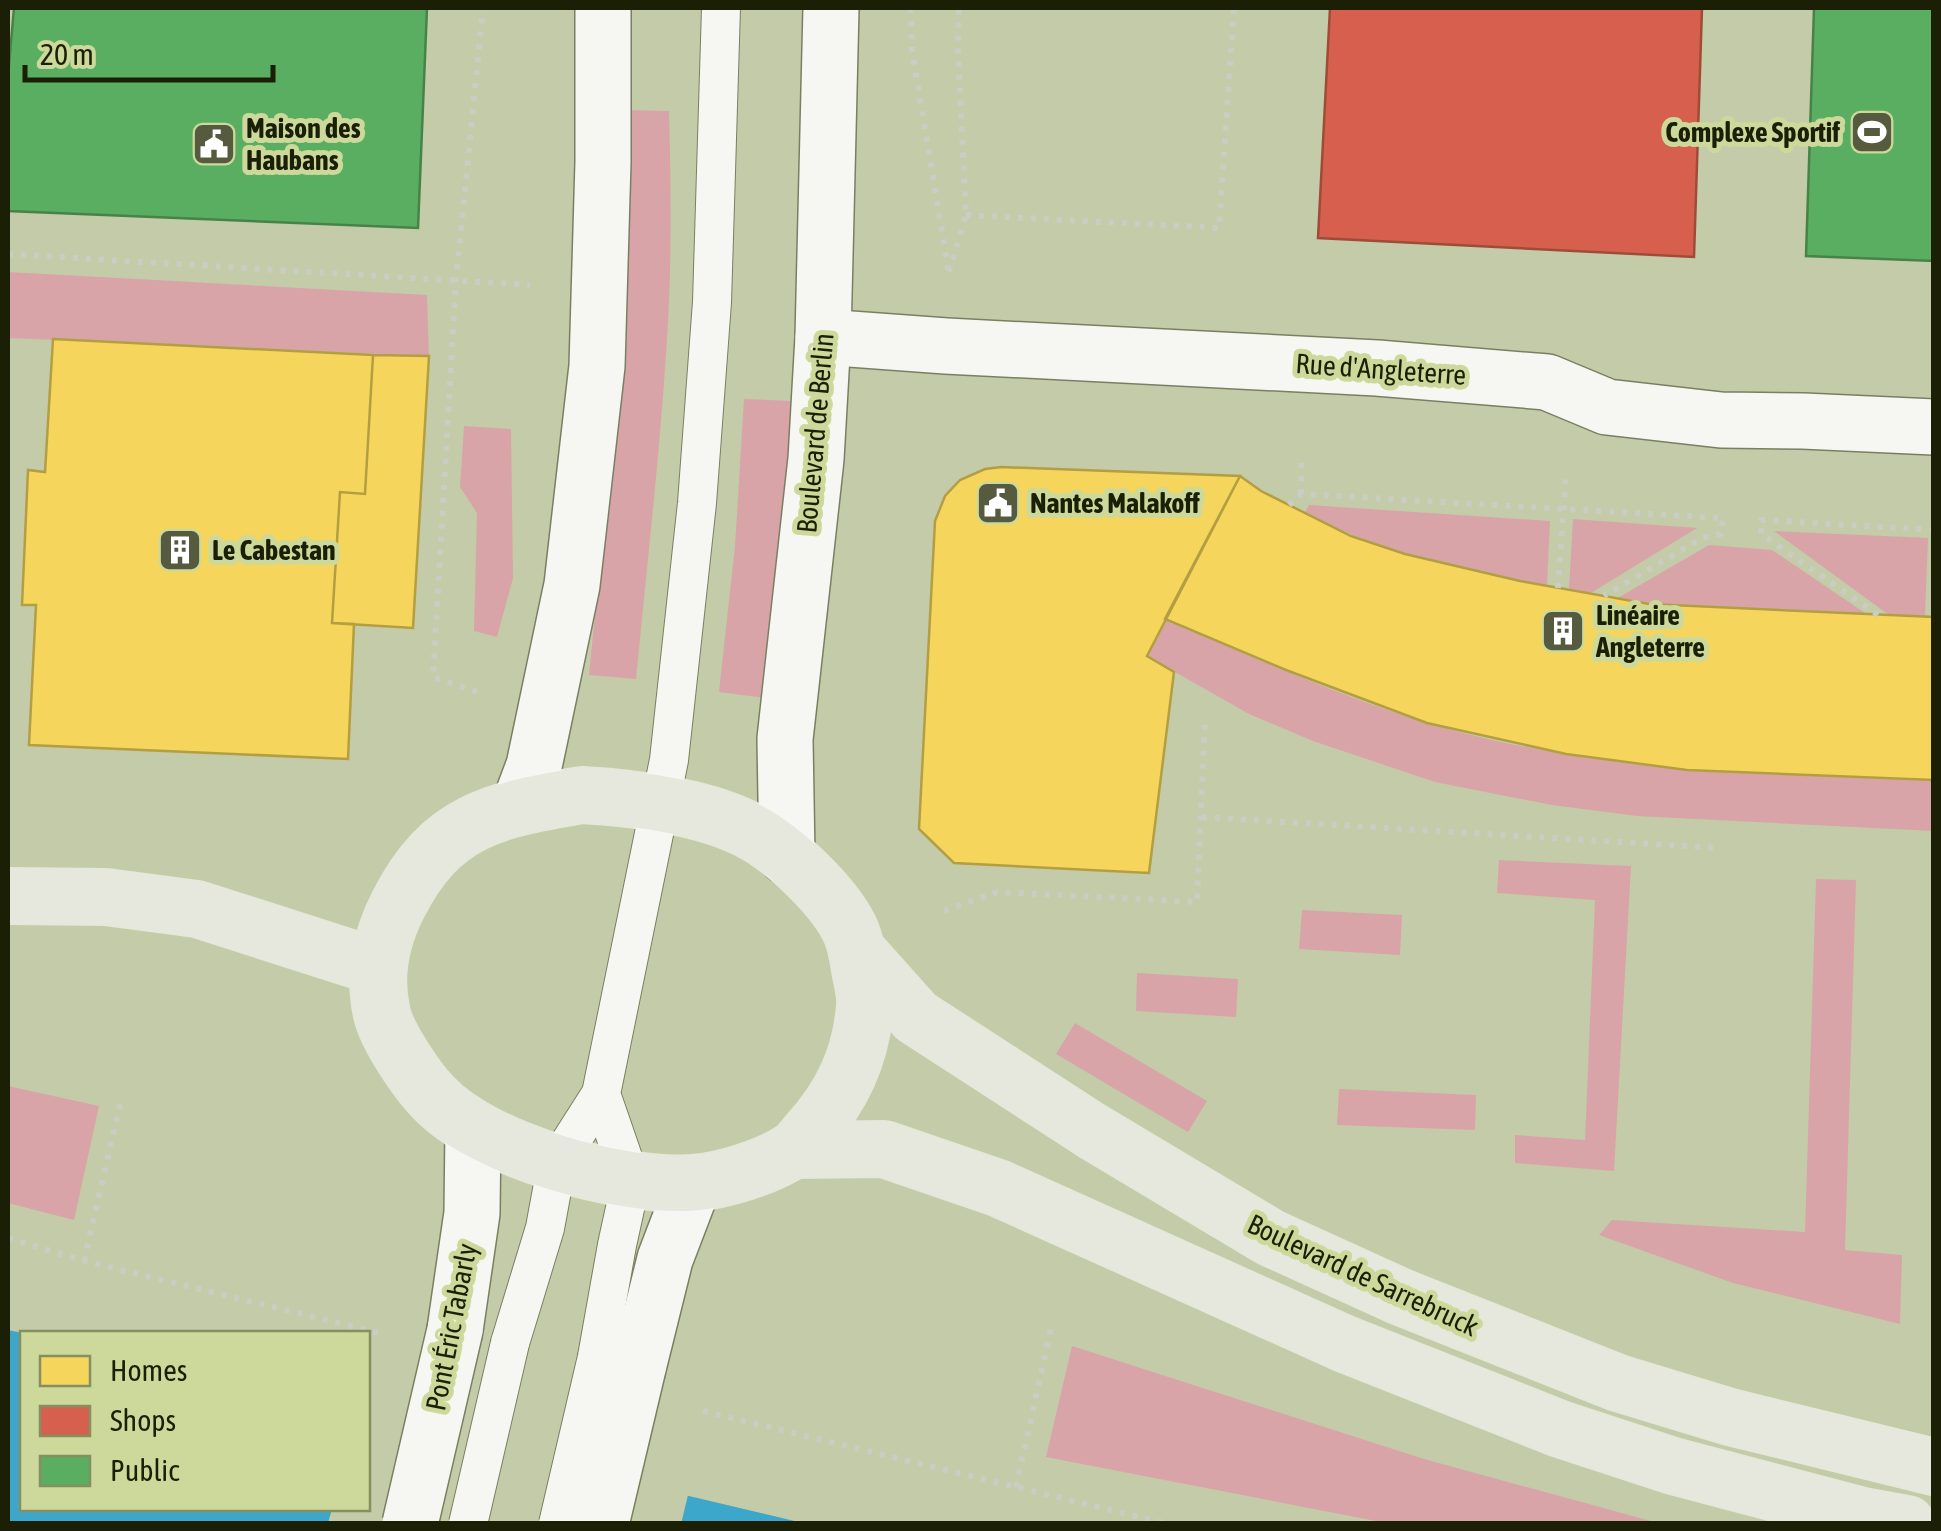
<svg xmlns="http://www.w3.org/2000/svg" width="1941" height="1531" font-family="'Asap Condensed',sans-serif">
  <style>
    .green { fill: #d8a4a8 }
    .water { fill: #3ca7ca }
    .pier { fill: #c4cba8 }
    .homes { fill: #f6d55c; stroke: #b49e42; stroke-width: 2.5 }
    .shops { fill: #d6604d; stroke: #9e4c38; stroke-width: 2.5 }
    .public { fill: #5aae61; stroke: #478346; stroke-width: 2.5 }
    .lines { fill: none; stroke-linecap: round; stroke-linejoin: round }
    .service-casing { stroke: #7a7f63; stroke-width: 40 }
    .minor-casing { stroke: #7a7f63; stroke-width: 58 }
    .tertiary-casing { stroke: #7a7f63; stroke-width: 58 }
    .primary-casing { stroke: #e4e8d8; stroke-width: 58 }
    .path { stroke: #cacdc2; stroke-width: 6; stroke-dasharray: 5 8; stroke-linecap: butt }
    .service { stroke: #f6f7f2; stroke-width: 38 }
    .minor { stroke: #f6f7f2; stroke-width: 55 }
    .tertiary { stroke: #f6f7f2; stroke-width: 55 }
    .primary { stroke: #e6e8de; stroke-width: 55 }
    .service-bridge-casing { stroke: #7a7f63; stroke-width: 40; stroke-linecap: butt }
    .tertiary-bridge-casing { stroke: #7a7f63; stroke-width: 58; stroke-linecap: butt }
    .service-bridge { stroke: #f6f7f2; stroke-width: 38 }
    .tertiary-bridge { stroke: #f6f7f2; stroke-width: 55 }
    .labels { text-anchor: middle; stroke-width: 10; stroke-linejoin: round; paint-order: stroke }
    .poi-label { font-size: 28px; font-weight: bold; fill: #1b1f06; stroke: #ccd99a; text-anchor: start }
    .street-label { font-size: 28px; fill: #1b1f06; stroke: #ccd99a }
  </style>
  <rect width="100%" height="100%" fill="#c4cba8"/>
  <!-- green -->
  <path class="green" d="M623,110L669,111C671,187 672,263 667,339C660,452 647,566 636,679L589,675L606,503Z
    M8,272L427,295L429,356L8,338Z
    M744,399L792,401L782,551L766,698L719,692L735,546Z
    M464,426L511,429L513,578L497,637L474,631L477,513L460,487Z
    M1309,505L1550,521L1547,586C1462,572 1381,550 1304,514Z
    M1573,519L1697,528L1591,593L1569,589Z
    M1774,531L1928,538L1925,616L1889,615Z
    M1709,545L1772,550L1865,613C1783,610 1698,612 1616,599Z
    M1165,619C1251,656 1338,696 1427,723C1592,772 1763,773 1933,780V831L1637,816L1552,805L1435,782L1313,741L1249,714L1147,656Z
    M1499,860L1631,866L1614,1171L1515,1163V1135L1585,1140L1595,900L1497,893Z
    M1816,879L1856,880L1845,1250L1902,1255L1900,1324L1733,1283L1599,1235L1612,1220L1805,1232Z
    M1302,910L1402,915L1400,955L1299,949Z
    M1137,973L1238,979L1236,1017L1136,1011Z
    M1075,1023L1207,1101L1188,1132L1056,1054Z
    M8,1086L99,1106L74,1220L8,1203Z
    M1339,1089L1476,1095L1475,1130L1337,1125Z
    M1072,1346L1424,1459L1658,1523H1386L1046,1457Z"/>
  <!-- water -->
  <path class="water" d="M8,1330L23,1333L22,1508H368V1420L803,1523H8Z"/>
  <!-- pier -->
  <path class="pier" d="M368,1415L689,1491L681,1524L328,1523L332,1509L368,1508Z"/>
  <!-- homes -->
  <path class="homes" d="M53,339L373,355L365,494L340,492L332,623L354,624L348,759L29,745L36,605H22L28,470L45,472Z
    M373,355L429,356L413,628L332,623L340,492L365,494Z
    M1001,467L1240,476L1147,656L1174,672L1149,873L954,863L919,829L935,521L945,496L960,480L985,469Z
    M1240,476L1261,491L1351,536L1405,554L1520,581L1649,604L1934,617V780L1687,770L1566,754L1427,723L1286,670L1165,619Z"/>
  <!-- shops -->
  <path class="shops" d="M1330,8H1702L1694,257L1318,238Z"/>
  <!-- public -->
  <path class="public" d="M14,8H427L418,228L8,211V76Z
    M1814,8H1934V261L1806,256Z"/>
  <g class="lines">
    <!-- service casing -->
    <g class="service-casing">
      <path id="service" d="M510,1343L545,1228L557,1163L601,1094L669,760L697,503L712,302L721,8
        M597,1357L617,1245L631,1181L601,1094"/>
    </g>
    <!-- minor casing -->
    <g class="minor-casing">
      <path id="minor" d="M823,337L946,346L1377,368L1547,382L1607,407L1721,420L1803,421L1934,427"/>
    </g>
    <!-- tertiary casing -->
    <g class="tertiary-casing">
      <path id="tertiary" d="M519,806L534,766L572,585L597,366L603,162V8
        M787,857L785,739L816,459L823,337L831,8
        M455,1330L472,1213L473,1128
        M638,1368L665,1259L694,1183"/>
    </g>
    <!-- primary casing -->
    <g class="primary-casing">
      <path id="primary" d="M582,795C637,798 718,808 764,839C793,858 837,900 851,932C856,944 858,956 860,969C862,981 866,994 865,1006C861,1057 842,1097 808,1134C803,1140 798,1147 793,1150C768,1167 722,1181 693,1183C621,1188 483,1151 433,1097C417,1081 387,1036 382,1014C373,976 381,938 398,905C441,819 495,810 582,795Z
        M8,896L106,897L197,909L378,967
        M858,952L916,1017L1092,1131L1271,1238L1401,1297L1618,1383L1730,1417L1934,1467
        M794,1150L884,1149L998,1188L1345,1344L1560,1429L1673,1466L1863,1516L1907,1524"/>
    </g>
    <!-- path -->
    <path class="path" d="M911,8L912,50L949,273
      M966,215L1219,228L1234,8
      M8,254L530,285
      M949,272L966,215L958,52L959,8
      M1301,494V460
      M1289,505L1301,494L1723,518L1721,534L1702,538L1604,596
      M1558,588L1566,474
      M1878,615L1761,534V520L1934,530
      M477,692L433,677L456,280L483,8
      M1202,817L1719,848
      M944,911L997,892L1197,902L1205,718
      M8,1238L84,1261L384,1334
      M84,1261L122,1096
      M703,1411L1168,1524
      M1016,1487L1051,1328"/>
    <!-- service -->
    <use href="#service" class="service"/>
    <!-- minor -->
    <use href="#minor" class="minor"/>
    <!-- tertiary -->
    <use href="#tertiary" class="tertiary"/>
    <!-- primary -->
    <use href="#primary" class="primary"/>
    <!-- service-bridge casing -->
    <g class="service-bridge-casing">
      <path id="service-bridge" d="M468,1524L510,1343
        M558,1524L597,1357"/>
    </g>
    <!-- tertiary-bridge casing -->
    <g class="tertiary-bridge-casing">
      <path id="tertiary-bridge" d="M410,1524L455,1330
        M601,1524L638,1368"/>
    </g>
    <!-- service-bridge -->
    <use href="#service-bridge" class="service-bridge"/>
    <!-- tertiary-bridge -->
    <use href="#tertiary-bridge" class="tertiary-bridge"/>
  </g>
  <!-- icons -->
  <defs>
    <g id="stadium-square" transform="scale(2.25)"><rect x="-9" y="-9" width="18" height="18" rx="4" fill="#565b3f" stroke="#ccd99a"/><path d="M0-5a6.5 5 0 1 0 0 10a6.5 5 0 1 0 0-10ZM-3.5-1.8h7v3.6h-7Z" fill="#fff"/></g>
    <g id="civic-square" transform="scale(2.25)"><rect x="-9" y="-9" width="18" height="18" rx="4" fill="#565b3f" stroke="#ccd99a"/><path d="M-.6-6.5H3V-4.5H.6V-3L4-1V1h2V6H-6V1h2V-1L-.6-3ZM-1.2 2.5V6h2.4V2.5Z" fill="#fff"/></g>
    <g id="building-square" transform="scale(2.25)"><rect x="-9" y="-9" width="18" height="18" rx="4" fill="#565b3f" stroke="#ccd99a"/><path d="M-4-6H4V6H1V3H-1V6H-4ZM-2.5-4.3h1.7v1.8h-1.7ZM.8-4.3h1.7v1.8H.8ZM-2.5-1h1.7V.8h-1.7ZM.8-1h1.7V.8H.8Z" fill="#fff"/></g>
  </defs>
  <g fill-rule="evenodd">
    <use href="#stadium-square" x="1872" y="132"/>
    <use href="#civic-square" x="214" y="144"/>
    <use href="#civic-square" x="998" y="503"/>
    <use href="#building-square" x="180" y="550"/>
    <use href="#building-square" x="1563" y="631"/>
  </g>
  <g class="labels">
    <!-- poi labels -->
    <g class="poi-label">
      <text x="246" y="138">Maison des<tspan x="246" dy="32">Haubans</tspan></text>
      <text x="1840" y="142" text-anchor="end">Complexe Sportif</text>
      <text x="1030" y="513">Nantes Malakoff</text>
      <text x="212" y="560">Le Cabestan</text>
      <text x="1596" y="625">Linéaire<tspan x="1596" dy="32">Angleterre</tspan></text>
    </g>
    <!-- street labels -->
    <g class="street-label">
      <text transform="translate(1381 369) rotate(4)" y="10">Rue d'Angleterre</text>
      <text transform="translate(815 433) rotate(-85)" y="10">Boulevard de Berlin</text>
      <text transform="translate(1363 1275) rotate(25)" y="10">Boulevard de Sarrebruck</text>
      <text transform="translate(451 1327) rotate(-79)" y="10">Pont Éric Tabarly</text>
    </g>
  </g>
  <!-- border -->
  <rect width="1941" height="1531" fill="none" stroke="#1b1f06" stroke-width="20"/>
  <!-- legend -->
  <rect x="20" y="1331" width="350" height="180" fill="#ccd99a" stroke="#858f5f" stroke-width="2.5"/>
  <rect x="40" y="1356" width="50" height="30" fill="#f6d55c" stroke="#858f5f" stroke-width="2.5"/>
  <text x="110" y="1381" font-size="30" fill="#1b1f06">Homes</text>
  <rect x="40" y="1406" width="50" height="30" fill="#d6604d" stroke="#858f5f" stroke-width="2.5"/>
  <text x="110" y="1431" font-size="30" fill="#1b1f06">Shops</text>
  <rect x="40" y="1456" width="50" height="30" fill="#5aae61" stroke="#858f5f" stroke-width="2.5"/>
  <text x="110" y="1481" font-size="30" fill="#1b1f06">Public</text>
  <!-- scale -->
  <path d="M25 65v15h248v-15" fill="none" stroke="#1b1f06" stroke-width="5"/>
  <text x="40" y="65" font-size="30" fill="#1b1f06" stroke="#ccd99a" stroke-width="8" paint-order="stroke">20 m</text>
</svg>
